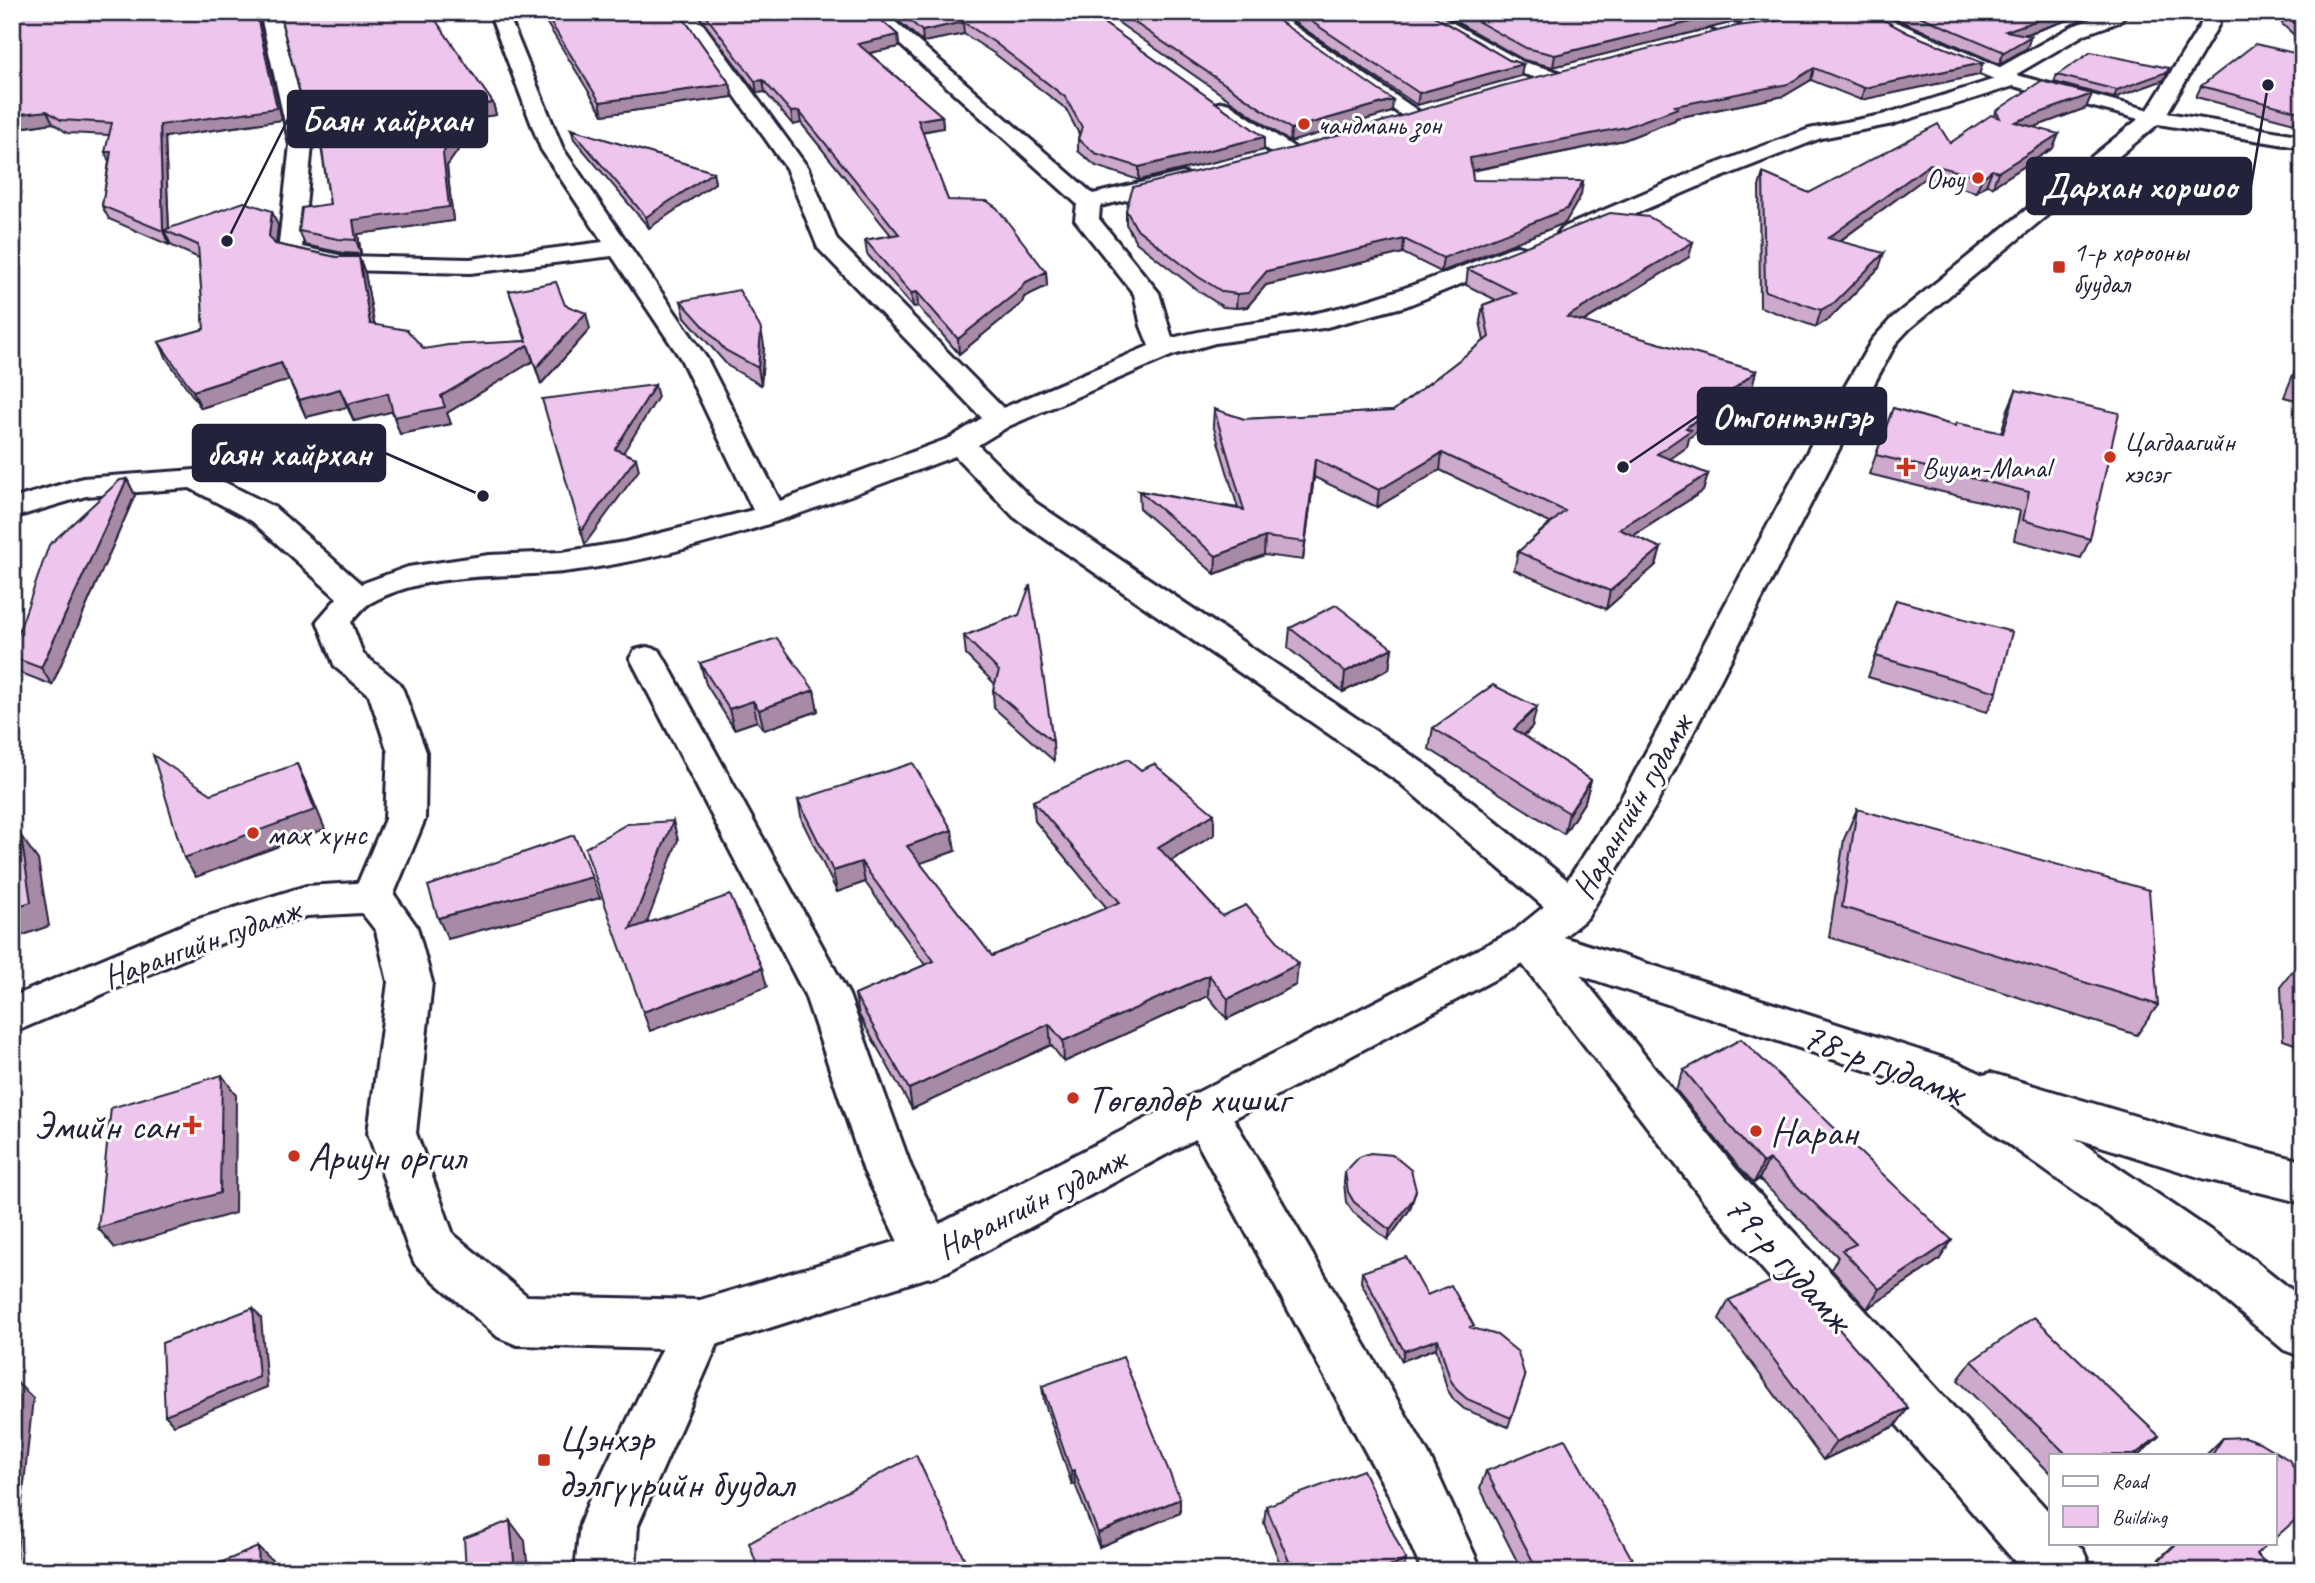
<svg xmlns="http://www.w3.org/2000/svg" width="2315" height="1583" font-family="Caveat,sans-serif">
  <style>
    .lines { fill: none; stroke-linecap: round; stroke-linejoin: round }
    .minor-casing { stroke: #22223b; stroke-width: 6 }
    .tertiary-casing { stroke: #22223b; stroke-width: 6 }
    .secondary-casing { stroke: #22223b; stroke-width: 6 }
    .minor { fill: #fff; fill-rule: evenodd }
    .tertiary { fill: #fff; fill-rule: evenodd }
    .secondary { fill: #fff; fill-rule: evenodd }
    .wall { fill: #cda9cb; stroke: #22223b; stroke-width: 2 }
    .shaded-wall { fill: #a78aa5; stroke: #22223b; stroke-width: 2 }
    .building { fill: #eec5ec; stroke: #22223b; stroke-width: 2 }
    .poi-dot { fill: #c8321e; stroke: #fff; stroke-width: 2.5 }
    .labels { text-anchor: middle; stroke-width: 6; stroke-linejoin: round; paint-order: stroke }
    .far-poi-label { font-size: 28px; fill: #22223b; stroke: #fff; text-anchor: start }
    .street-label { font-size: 33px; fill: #22223b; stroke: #fff }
    .poi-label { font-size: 33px; fill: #22223b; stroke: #fff; text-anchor: start }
    .near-street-label { font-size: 40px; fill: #22223b; stroke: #fff }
    .near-poi-label { font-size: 40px; fill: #22223b; stroke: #fff; text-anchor: start }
    .leader { fill: none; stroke: #22223b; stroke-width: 2.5 }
    .callout-dot { fill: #22223b; stroke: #fff; stroke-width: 2.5 }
    .callout { fill: #22223b; stroke: #22223b; stroke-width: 2.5 }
    .callout-label { font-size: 35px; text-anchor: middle; font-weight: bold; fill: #fff }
  </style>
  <rect width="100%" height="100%" fill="#fff"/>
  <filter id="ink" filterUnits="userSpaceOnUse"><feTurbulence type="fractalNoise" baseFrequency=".0143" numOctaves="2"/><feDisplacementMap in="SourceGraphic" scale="14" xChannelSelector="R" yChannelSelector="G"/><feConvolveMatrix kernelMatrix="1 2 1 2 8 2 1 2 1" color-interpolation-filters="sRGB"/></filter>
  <g filter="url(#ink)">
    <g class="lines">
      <!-- minor casing -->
      <g class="minor-casing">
        <path id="minor" d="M260,12H278L312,145L302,247L343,256L470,259L603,242L541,149L489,12H507L563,149L707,359L780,501L950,438L982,418L818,248L786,168L676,12H694L808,168L837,240L1003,408L1149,346L1141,326L1134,294L1075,220L1077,204L864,12H884L1093,194L1182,173L1190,175L1193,180L1190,185L1100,206L1099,219L1159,293L1172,338C1223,324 1275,323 1326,311C1389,297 1448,272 1509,248L1517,246L1525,248L1529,253L1525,258L1406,306L1323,328L1215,343L1173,355L1009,426L978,445L1036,503L1426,765L1587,896L1593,907L1587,918L1572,922L1557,918L1400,783L1014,517L955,456C830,503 697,557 563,572C499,578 428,571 370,603C363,607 357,616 351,622L363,654L398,682L403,690L426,752L425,819L388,908L373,912L358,908L352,897L385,819L388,752L369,695L335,667L317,621L337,598L252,521L190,488L86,496L12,518V499L83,478L195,470L206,473L274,507L361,584L408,567L489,555L562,552L625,542L753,510L681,359L612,256L470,273L343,270L282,257L278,252L290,145Z
          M1253,12H1274L1424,115L1421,119H1407Z
          M1411,12H1433L1523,62L1559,72L1562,76L1552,82L1509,70Z
          M1678,12H1704L1740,26L1743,30L1740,34H1728L1681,16Z
          M2109,12H2128L2119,22L2085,34L2015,75L2023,80L2020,84L1893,124L1821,138L1702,185L1578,238H1562L1558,233L1562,228L1686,175L1809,129L1882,115L1995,79L1990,75L1993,71L2073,26Z
          M1222,102L1229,104L1295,148L1298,153L1295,158H1279L1215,112L1212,108L1215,104Z
          M647,647L659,650L664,658L849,995L911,1167L955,1255L948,1271L930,1278L912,1271L864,1171L805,995L630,658L635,650Z
          M1529,926L1956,1062L1984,1075L1991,1073L2202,1136L2303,1161V1203L2202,1178L2075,1138L2254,1260L2303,1299V1357L2284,1350L2218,1294L1940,1095L1580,975L1737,1170L2051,1514V1543H2076L2083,1550L2092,1571H2023L1703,1200L1514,953L1508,942L1514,931Z
          M1205,1093L1222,1099L1428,1453L1482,1571H1422L1388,1493L1181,1113L1188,1099Z
          M700,1300L719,1308L726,1325L638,1525L635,1571H575L580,1524L588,1503L681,1308Z"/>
      </g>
      <!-- tertiary casing -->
      <g class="tertiary-casing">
        <path id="tertiary" d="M1849,12H1873L2020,76L2161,113L2164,117L2161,121L2154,123L2006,84L1906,42Z"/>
      </g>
      <!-- secondary casing -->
      <g class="secondary-casing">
        <path id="secondary" d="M2202,12H2220L2219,24L2167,113L2303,136V148L2158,124L1910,328L1896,343L1841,445L1655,807L1587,918L1544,953L948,1271L700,1350L517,1345L498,1337L415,1264L408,1248L368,1133L388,982L376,931L362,913L307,916L222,943L12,1033V997L192,921L306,886L373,882L388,886L417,927L432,982L416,1133L453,1234L527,1296L700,1300L918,1235L1514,931L1557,896L1619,802L1811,445L1872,340L1892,318L2146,113L2201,24Z"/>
      </g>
      <!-- minor -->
      <use href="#minor" class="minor"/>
      <!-- tertiary -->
      <use href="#tertiary" class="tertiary"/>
      <!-- secondary -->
      <use href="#secondary" class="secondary"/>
    </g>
    <!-- wall -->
    <path class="wall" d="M12,12H258L282,120L165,137L169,229L278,226L276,244L336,257H359L365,273L374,324L424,349L526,341L509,291L565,305L590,329L541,384L533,361L447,413L451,424L400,434L392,411L354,421L347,407L306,417L289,380L201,408L167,359L159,342L204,329L199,258L172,246L169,241V245L109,219L102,206L109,162V135L67,133L53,123L12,129Z
      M279,12H433L430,13L493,103L496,115L460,120L461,146L447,166L453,221L358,234L361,254L343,253L305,245L299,231L330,204L316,115L307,117Z
      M540,12H679L730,84L733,97L603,115Z
      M696,12H872L898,35L899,47L869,53L942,116L943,128L922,132L948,200L1046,272L1047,286L1024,297L1022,303L959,354L918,306L913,307L867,254L865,240L891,235L801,123L793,125L765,92L757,93Z
      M888,12H1088L1264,137V150L1139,180L1096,166L1078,151V139L1079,134L1066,109L995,54L964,34L923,42Z
      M1103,12H1266L1392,112L1290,142Z
      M1279,12H1427L1509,60L1523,64L1521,76L1417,105Z
      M1439,12H1791L1734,22L1553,67L1524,60Z
      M1880,12H2081L2080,16L2025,35L2027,48L1999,64Z
      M2303,12V43L2282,24L2286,14Z
      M1771,22L1979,75L1861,100L1811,80L1784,96L1676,118L1675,120L1624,140L1472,171L1473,180L1581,195L1565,223L1441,272L1403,253L1266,285L1247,307L1236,308L1223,307L1197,290L1136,242L1126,224V210L1297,147Z
      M2303,55V119L2294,123L2196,97L2201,86Z
      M2057,75L2166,76L2164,80L2114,98L2054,82Z
      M2086,108L2034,127L2053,148L1993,186L1986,185L1976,192L1925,178L1840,241L1879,268L1829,319L1816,327L1760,307L1759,187L1763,173L1809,193L1950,143L1995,116L1996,111Z
      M571,129L713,172L715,183L649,228L574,139Z
      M1689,257L1583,322L1756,371L1752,388L1689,438L1687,447L1670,459L1708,474L1703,491L1633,536L1661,548L1656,565L1606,609L1514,570L1518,552L1550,523L1440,470L1377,507L1314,477L1303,560L1264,555L1215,574L1140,509L1139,491L1238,508L1213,425L1214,409L1244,419L1393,411L1484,341L1480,321L1483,305L1496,300L1466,285L1468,269Z
      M681,301L764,345L761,385L728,366L685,317Z
      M2303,350V402L2284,397Z
      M2016,390L2090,539L2081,558L2014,540L2020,511L1869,474L1893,408L1955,426L2001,433L2008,409Z
      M127,479L135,495L52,685L21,673L12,659V651Z
      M1896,600L1997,692L1987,712L1868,677Z
      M1019,615L1053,742L1054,761L994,708L993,690L995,684L966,655L964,636Z
      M1290,628L1392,648L1389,669L1343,692L1288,648Z
      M700,663L814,690L818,711L764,730L757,721L734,729L706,684Z
      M1532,727L1524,736L1591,780L1585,801L1564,834L1429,749L1433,728Z
      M1141,770L1214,814V835L1171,861L1222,916L1296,985L1227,1019L1208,996L1064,1062L1051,1045L912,1109L859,1015L855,995L925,965L865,882L837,892L802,821L798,800L955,851L920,863L992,956L1107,908L1035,821L1033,801Z
      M1857,809L2158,1005L2137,1035L1829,937L1844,839Z
      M2297,965L2303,967V1047L2283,1040L2281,986Z
      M1684,1070L1952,1240L1939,1260L1867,1309L1831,1269L1838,1257L1759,1179L1754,1183L1736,1164L1676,1090Z
      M1345,1172L1416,1190L1410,1209L1388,1240L1353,1212L1346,1202L1344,1183Z
      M1362,1272L1427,1295L1525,1377L1508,1427L1464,1409L1454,1400L1447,1389L1436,1348L1402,1361L1361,1282Z
      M1729,1300L1908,1408L1895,1426L1823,1460L1719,1319Z
      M1972,1361L2159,1436L2139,1455H2051V1474L1958,1380Z
      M1042,1386L1180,1513L1099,1547L1075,1484L1072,1485L1044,1401Z
      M2223,1438L2275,1455H2206Z
      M1486,1471L1632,1559L1626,1571H1522L1480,1488Z
      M1266,1506L1406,1560L1403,1571H1283L1264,1523Z
      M2176,1543H2269L2256,1554L2274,1571H2146Z"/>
    <!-- shaded-wall -->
    <path class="shaded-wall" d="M256,12H258L282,120L165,137L169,232L164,230L169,241V245L163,231L160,125Z
      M1731,12H1791L1734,22L1553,67L1555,55Z
      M2061,12H2081L2080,16L2002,42L2006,31Z
      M963,22L964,34L923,42L922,31Z
      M898,35L899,47L860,55L858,44Z
      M2031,36L2027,48L1999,64L2004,52Z
      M1983,63L1979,75L1861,100L1864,88Z
      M1523,64L1521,76L1417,105L1419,93Z
      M1814,68L1811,80L1784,96L1676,118L1675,120L1624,140L1469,171L1470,158L1675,106Z
      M2169,68L2164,80L2114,98L2117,90Z
      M763,80L765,92L757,93L755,81Z
      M730,84L733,97L603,115L600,102Z
      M2092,94L2086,108L2010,136L2015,122Z
      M1393,100L1392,112L1290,142L1291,129Z
      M315,102L319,115L307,117L303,104Z
      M493,103L496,115L460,120L461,146L447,166L453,221L358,234L361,254L356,240L353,220L456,107Z
      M2303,110V119L2294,123L2300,112Z
      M47,111L53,123L12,129V115Z
      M799,111L801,123L793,125L791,112Z
      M942,116L943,128L919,132L918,120Z
      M2059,134L2053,148L1993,186L1998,172Z
      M1264,137V150L1139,180V167Z
      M105,152H111V166Z
      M1930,164L1925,178L1823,253L1828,238Z
      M1992,170L1986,185L1976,192L1982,178Z
      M713,172L715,183L649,228L646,217Z
      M1583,181L1581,195L1565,223L1441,272L1443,258Z
      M272,211L278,226L275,252L269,236Z
      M1404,239L1403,253L1266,285L1247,307L1236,308L1237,294L1267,271Z
      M1693,242L1689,257L1564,333L1567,317Z
      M1884,253L1879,268L1829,319L1816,327L1821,310Z
      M359,257L365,273L377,340L370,324Z
      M1046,272L1047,286L1024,297L1022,303L959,354L958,339L1024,283Z
      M917,292L918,306L913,307L911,293Z
      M586,313L590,329L541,384L536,368Z
      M761,329L764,345L761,385L758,368Z
      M528,345L533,361L447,413L451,424L400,434L394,417L441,396Z
      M281,363L289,380L201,408L193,391Z
      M1756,371L1752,388L1689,438L1687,447L1653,471L1657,454L1686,428Z
      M655,385L658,397L618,461L615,449Z
      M340,389L347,407L306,417L299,400Z
      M388,393L394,411L354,421L347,404Z
      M1442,453L1440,470L1377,507L1379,490Z
      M636,458L639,470L585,544L581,531Z
      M1315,459L1314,477L1303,560L1305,542Z
      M1708,474L1703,491L1615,547L1619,529Z
      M127,479L135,495L52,685L41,668Z
      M1265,537L1264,555L1215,574L1216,556Z
      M1661,548L1656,565L1606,609L1610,591Z
      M1392,648L1389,669L1343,692L1345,672Z
      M814,690L818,711L764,730L759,710Z
      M753,701L757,721L734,729L729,709Z
      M1537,707L1532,727L1509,750L1514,729Z
      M297,764L306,783L325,829L196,877L184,858Z
      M1591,780L1585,801L1564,834L1569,813Z
      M1214,814V835L1158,868V847Z
      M673,821L678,840L637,949L630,929Z
      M952,830L955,851L910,867L907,846Z
      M21,836L38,860L49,926L12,939V908Z
      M861,862L865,882L837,892L833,871Z
      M592,877L600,898L448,939L438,918Z
      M1298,964L1296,985L1227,1019L1228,999Z
      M762,968L767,987L650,1031L643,1012Z
      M1209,975L1208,996L1064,1062L1063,1041Z
      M1049,1024L1051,1045L912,1109L909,1089Z
      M222,1075L236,1095L235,1213L115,1248L98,1228Z
      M1769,1159L1759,1179L1754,1183L1763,1163Z
      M1416,1190L1410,1209L1388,1240L1390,1230Z
      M1952,1240L1939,1260L1867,1309L1879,1289Z
      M253,1308L261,1318L267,1387L174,1425L165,1415Z
      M1438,1339L1436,1348L1402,1361L1404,1351Z
      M12,1378L33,1398L15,1571H12Z
      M1908,1408L1895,1426L1823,1460L1836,1442Z
      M2159,1436L2139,1455H2134Z
      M1074,1470L1075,1484L1072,1485L1071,1471Z
      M1180,1499V1513L1099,1547L1098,1533Z
      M510,1521L525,1541L528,1571H515Z
      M258,1547L279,1567V1571H259Z
      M1632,1559L1626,1571H1605Z
      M1406,1560L1403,1571H1380Z
      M57,1561L70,1571H57Z"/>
    <!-- building -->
    <path class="building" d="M12,12H256L277,108L160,125L163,231L102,206L111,152H105L112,123L61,120L47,111L12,115Z
      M279,12H430L493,103L456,107L457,133L443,153L449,207L353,220L356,240L338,239L299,231L302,208L330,204L315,102L303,104Z
      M544,12H679L730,84L600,102Z
      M703,12H872L898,35L858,44L942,116L918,120L948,200L987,201L997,208L1046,272L1024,283L1021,289L958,339L917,292L911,293L865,240L899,234L799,111L791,112L763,80L755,81Z
      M900,12H1088L1264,137L1139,167L1095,153L1078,139L1082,127L1065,97L994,42L963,22L922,31Z
      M1119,12H1266L1393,100L1291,129Z
      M1297,12H1427L1509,60L1523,64L1419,93Z
      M1461,12H1731L1555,55L1526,48Z
      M1818,12H1869L1908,33L1983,63L1864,88L1814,68L1788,84L1675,106L1678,108L1626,127L1470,158L1473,180L1583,181L1567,209L1443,258L1404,239L1267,271L1248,293L1237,294L1223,292L1197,276L1136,228L1126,210L1133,187L1297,147L1502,86L1737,26L1771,22Z
      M1910,12H2061L2006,31L2031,36L2004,52Z
      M2288,12H2303V28L2286,14Z
      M2255,44L2303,55V110L2300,112L2201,86Z
      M2091,52L2169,68L2167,72L2117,90L2057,75Z
      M2041,81L2092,94L2015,122L2059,134L1998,172L1992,170L1982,178L1930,164L1828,238L1884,253L1834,303L1821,310L1765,291L1763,173L1809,193L1938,124L1950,143L1991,115L2000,118L1996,111Z
      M571,129L713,172L646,217Z
      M244,202L272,211L269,236L275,244L336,257H359L370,324L407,330L424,349L448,345L527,341L509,291L556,282L565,305L586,313L536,368L528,345L441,396L445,407L394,417L388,393L347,404L340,389L299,400L281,363L193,391L159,342L204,329L198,245L164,230Z
      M1610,213L1649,217L1693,242L1567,317L1756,371L1686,428L1691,430L1657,454L1708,474L1619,529L1661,548L1610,591L1518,552L1565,511L1442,453L1379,490L1315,459L1305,542L1265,537L1216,556L1139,491L1244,510L1214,409L1244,419L1393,411L1489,337L1483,305L1516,293L1468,269Z
      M739,290L761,329L758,368L725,350L681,301Z
      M2303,359V371L2298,370Z
      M655,385L615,449L636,458L581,531L542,399Z
      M2016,390L2119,413L2090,539L2023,520L2029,492L1876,455L1893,408L1955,426L1956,423L2003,433Z
      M127,479L41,668L12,657V651L49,545L120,480Z
      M1030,585L1053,742L993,690L999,671L964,636L1019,615Z
      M1896,600L2012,632L1997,692L1876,656Z
      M1336,605L1392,648L1345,672L1290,628Z
      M777,638L814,690L759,710L753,701L729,709L700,663Z
      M1493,685L1537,707L1514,729L1591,780L1569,813L1433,728Z
      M153,755L211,794L297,764L315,810L184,858Z
      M1128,759L1141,770L1154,764L1214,814L1158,847L1222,916L1246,905L1298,964L1228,999L1209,975L1063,1041L1049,1024L909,1089L855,995L934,961L861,862L833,871L798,800L913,763L952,830L907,846L992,956L1120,902L1033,801Z
      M1857,809L2149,890L2158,1005L1842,907Z
      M673,821L630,929L730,895L762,968L643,1012L585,848L627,824Z
      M574,835L592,877L438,918L428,886Z
      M21,836L31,902L12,908V839Z
      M2297,965L2303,967V1020L2300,1019Z
      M1741,1039L1952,1240L1879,1289L1842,1250L1856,1244L1769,1159L1763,1163L1745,1144L1684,1070Z
      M222,1075L220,1193L98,1228L111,1108Z
      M1370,1153L1393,1155L1411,1170L1416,1190L1413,1199L1390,1230L1354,1202L1348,1192L1345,1172L1359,1157Z
      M1406,1257L1427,1295L1451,1285L1474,1326L1469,1327L1497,1335L1518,1352L1525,1377L1511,1418L1467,1399L1457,1390L1450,1379L1438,1339L1404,1351L1362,1272Z
      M1790,1273L1908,1408L1836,1442L1729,1300Z
      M253,1308L259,1377L165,1415L162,1343Z
      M2034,1317L2159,1436L2134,1455H2067L1972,1361Z
      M1123,1357L1180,1499L1098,1533L1074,1470L1071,1471L1042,1386Z
      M2244,1437L2259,1442L2289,1460L2303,1483V1513L2275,1538V1455H2212L2223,1438Z
      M1565,1439L1632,1559L1605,1571H1538L1486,1471Z
      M916,1455L970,1571H759L749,1543Z
      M1363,1470L1406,1560L1380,1571H1293L1266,1506Z
      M510,1521L515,1571H466L464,1538Z
      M2177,1543H2269L2256,1554L2274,1571H2170L2159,1560Z
      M258,1547L259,1571H201Z
      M57,1561V1571H32Z"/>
  </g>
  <!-- markers -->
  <g class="poi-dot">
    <circle cx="1304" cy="124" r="7"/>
    <circle cx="1978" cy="178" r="7"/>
    <rect x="2052" y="260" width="14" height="14" rx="3.5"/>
    <circle cx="2110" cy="457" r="7"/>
    <path d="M1902.5 456.5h7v7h7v7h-7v7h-7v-7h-7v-7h7z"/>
    <circle cx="253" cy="833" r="7"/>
    <circle cx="1073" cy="1098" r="7"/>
    <path d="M188.5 1114.5h7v7h7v7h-7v7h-7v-7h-7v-7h7z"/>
    <circle cx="1756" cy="1131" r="7"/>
    <circle cx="294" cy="1156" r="7"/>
    <rect x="537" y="1453" width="14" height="14" rx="3.5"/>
  </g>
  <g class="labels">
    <!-- far-poi labels -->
    <g class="far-poi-label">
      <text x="1318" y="134">чандмань зон</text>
      <text x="1964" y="188" text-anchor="end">Оюу</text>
      <text x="2073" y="261">1-р хорооны<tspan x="2073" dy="32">буудал</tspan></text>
      <text x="2124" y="451">Цагдаагийн<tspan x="2124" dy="32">хэсэг</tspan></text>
      <text x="1922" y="477">Buyan-Manal</text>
    </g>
    <!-- street labels -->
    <g class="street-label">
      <text transform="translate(1631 806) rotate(-60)" y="12">Нарангийн гудамж</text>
      <text transform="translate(201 942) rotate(-20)" y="12">Нарангийн гудамж</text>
      <text transform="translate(1031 1202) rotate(-27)" y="12">Нарангийн гудамж</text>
    </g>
    <!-- poi labels -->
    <g class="poi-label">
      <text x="267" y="845">мах хүнс</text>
    </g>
    <!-- near-street labels -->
    <g class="near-street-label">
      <text transform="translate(1884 1063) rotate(21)" y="14">78-р гудамж</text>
      <text transform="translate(1789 1262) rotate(48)" y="14">79-р гудамж</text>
    </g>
    <!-- near-poi labels -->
    <g class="near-poi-label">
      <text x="1087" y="1112">Төгөлдөр хишиг</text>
      <text x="178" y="1139" text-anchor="end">Эмийн сан</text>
      <text x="1770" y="1145">Наран</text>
      <text x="308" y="1170">Ариун оргил</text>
      <text x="558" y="1451">Цэнхэр<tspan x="558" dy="46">дэлгүүрийн буудал</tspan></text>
    </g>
  </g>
  <!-- callouts -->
  <path class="leader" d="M227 241L288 119M2268 85L2251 186M1623 467L1698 416M483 496L385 453"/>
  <g class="callout-dot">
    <circle cx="227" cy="241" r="7"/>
    <circle cx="2268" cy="85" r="7"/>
    <circle cx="1623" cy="467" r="7"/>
    <circle cx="483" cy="496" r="7"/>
  </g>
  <g class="callout">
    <rect x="288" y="91" width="199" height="56" rx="7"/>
    <rect x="2027" y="158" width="224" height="56" rx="7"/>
    <rect x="1698" y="388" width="188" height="56" rx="7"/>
    <rect x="193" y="425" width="192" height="56" rx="7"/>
  </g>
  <g class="callout-label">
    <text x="387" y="131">Баян хайрхан</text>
    <text x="2139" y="198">Дархан хоршоо</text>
    <text x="1792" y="428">Отгонтэнгэр</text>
    <text x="289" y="465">баян хайрхан</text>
  </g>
  <!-- margin -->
  <rect width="2315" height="1583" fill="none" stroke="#fff" stroke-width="42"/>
  <rect x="21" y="21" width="2273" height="1541" fill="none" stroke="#22223b" stroke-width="2.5" filter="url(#ink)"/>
  <!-- legend -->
  <rect x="2049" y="1454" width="228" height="91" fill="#ffffff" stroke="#a7a7b1" stroke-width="2"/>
  <rect x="2063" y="1476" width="35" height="10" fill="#ffffff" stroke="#a7a7b1" stroke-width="2"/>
  <text x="2112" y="1488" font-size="21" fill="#22223b">Road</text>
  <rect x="2063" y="1506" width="35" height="21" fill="#eec5ec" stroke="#a7a7b1" stroke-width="2"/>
  <text x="2112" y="1524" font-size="21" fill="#22223b">Building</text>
</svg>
